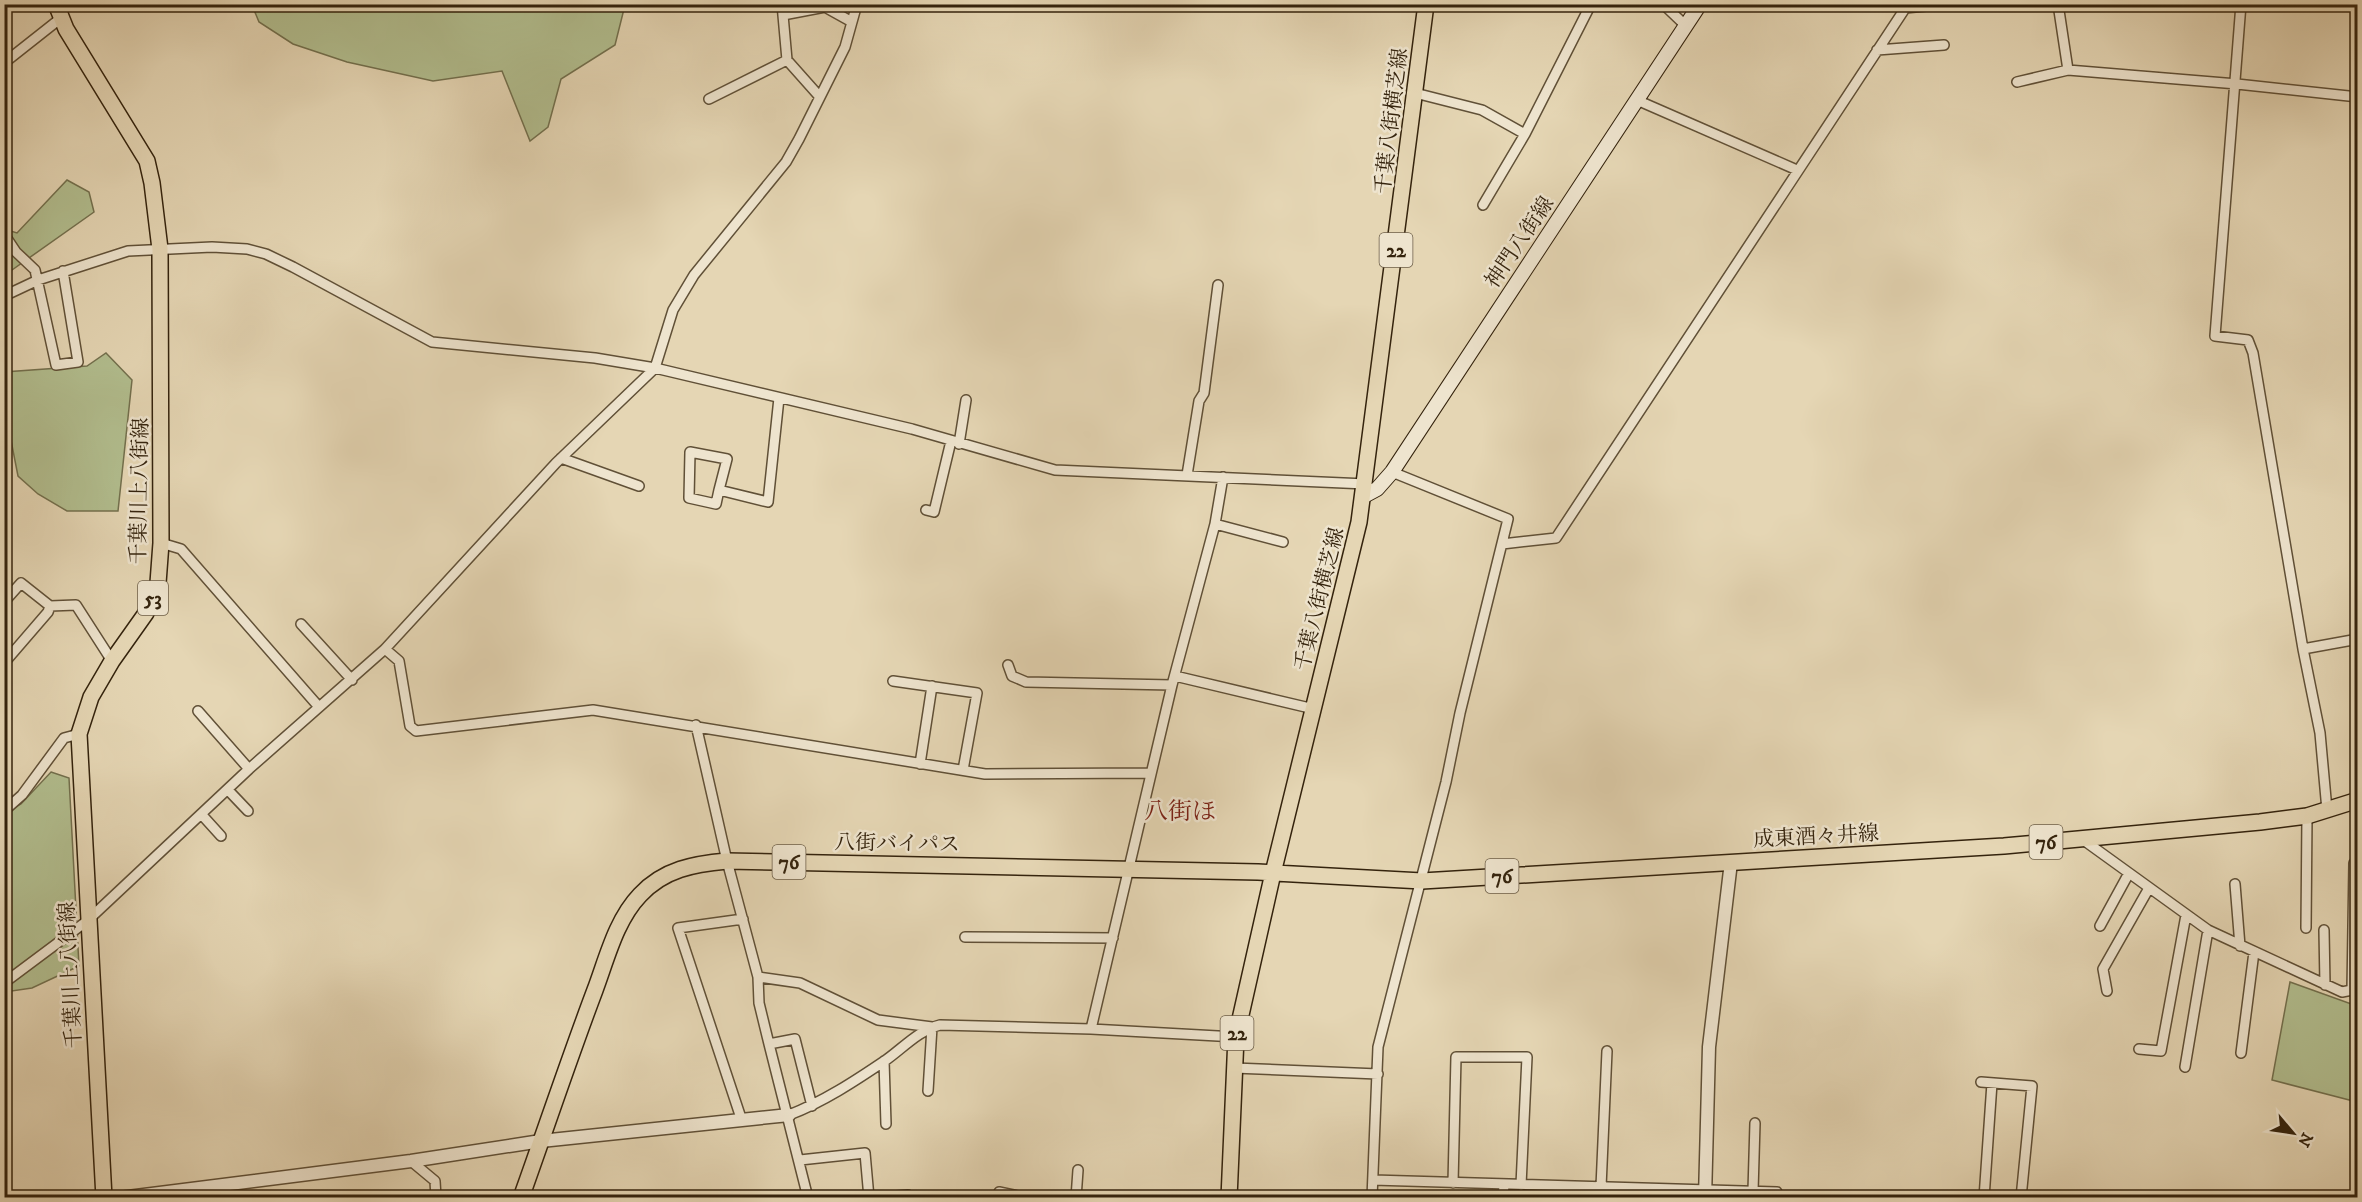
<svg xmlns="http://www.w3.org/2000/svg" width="2362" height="1202" font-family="'IM FELL DW Pica','Noto Serif JP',serif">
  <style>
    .green { fill: #b2be8f; stroke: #73704e; stroke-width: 1.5 }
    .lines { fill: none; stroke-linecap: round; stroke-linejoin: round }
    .minor-casing { stroke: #605037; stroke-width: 12 }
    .tertiary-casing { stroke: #605037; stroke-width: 15 }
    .secondary-casing { stroke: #34230d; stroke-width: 16 }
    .primary-casing { stroke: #34230d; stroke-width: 18 }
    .minor { stroke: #eee4ce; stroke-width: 9 }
    .tertiary { stroke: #eee4ce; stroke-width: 12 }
    .secondary { stroke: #eee4ce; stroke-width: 14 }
    .primary { stroke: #e5d6b4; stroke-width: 15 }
    .labels { text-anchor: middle; stroke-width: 5; stroke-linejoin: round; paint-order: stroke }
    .shield { fill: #eee4ce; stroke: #6c5d47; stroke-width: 1.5 }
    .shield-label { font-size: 20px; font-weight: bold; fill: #34230d }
    .street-label { font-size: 21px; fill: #34230d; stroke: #eee4ce }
    .quarter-label { font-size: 24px; fill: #7a1f14; stroke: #eee4ce }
  </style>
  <rect width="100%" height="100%" fill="#e5d6b4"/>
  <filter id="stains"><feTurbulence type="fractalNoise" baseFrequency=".00333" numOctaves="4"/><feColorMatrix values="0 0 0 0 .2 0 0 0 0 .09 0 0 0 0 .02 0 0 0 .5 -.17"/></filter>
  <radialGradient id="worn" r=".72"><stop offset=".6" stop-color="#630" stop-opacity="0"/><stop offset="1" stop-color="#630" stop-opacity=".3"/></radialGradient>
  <!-- green -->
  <path class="green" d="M252,5H625L615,45L561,79L548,127L530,141L502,71L433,81L347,62L293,44L259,22Z
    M67,180L89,192L94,212L12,270L5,267L4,229L17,233Z
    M106,353L132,380L118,511H67L38,494L18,476L8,425L5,421L4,372L87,366Z
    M51,772L69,778L79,966L32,988L5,992L4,813L21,804Z
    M2290,982L2357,1006V1102L2272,1080Z"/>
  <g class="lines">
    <!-- minor casing -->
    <g class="minor-casing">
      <path id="minor" d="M782,4L787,60L819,96
        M1663,4L1686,26
        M2058,4L2068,70L2237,84L2358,97
        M2241,4L2215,336L2248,340L2253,353L2303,649L2320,733L2327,810
        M1905,8L1947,4
        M783,15L825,7L852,22
        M1877,50L1944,45
        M4,63L61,18
        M2017,82L2068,70
        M1415,93L1482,110L1525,134
        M709,99L787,60
        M1639,101L1797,170
        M1483,205L1525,134L1591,4
        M4,234L16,252L35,270L56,365L78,362L63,271
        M4,296L38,280L128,251L212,247L247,249L266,254L293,267L432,342L595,358L655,368L912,429L1055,470L1366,484
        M959,444L966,400
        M561,458L639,486
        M1187,475L1199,401L1204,393L1218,285
        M719,490L716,504L689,498L690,452L727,459L719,490L768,502L779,398
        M926,510L934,512L951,441
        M1215,524L1283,542
        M161,543L181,549L319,707
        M1502,544L1556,538L1908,4
        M4,602L21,583L50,606L76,605L112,661
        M301,624L352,680
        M385,649L399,661L410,726L416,731L593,710L985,774L1151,773
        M2303,649L2358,639
        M4,663L48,612L50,606
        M1008,665L1012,676L1026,682L1172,685
        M1175,676L1314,709
        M893,681L977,693L963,770
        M198,711L249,769
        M696,725L727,861L758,977L759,1003L769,1044L808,1198
        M920,764L932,686
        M228,790L248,811
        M4,811L22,795L64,738L79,734
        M202,815L221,836
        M2082,839L2208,930L2342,992L2352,990L2358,993
        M2235,884L2240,946
        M2100,926L2129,873
        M2306,928L2307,816
        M2324,930L2325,985
        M965,937L1113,938
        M758,977L800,983L878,1020L932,1027L928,1091
        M4,983L87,921L249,769L385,649L556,463L655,368L673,310L694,275L786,162L799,139L845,47L857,4
        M2352,990L2354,863
        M2107,991L2103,969L2149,888
        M1091,1029L1172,685L1215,524L1223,477
        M769,1044L795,1039L812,1106
        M2139,1049L2161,1051L2186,915
        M2241,1053L2254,952
        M884,1061L886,1124
        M2185,1067L2208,930
        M1234,1068L1378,1074
        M1981,1082L2032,1086L2021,1198
        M789,1115C823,1102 855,1081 886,1060C903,1048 919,1030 940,1025L1091,1029L1236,1037
        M741,1118L678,928L743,919
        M800,1160L865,1153L869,1198
        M411,1161L435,1181L436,1198
        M1373,1180L1777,1192
        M1453,1183L1456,1057H1527L1521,1185
        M1601,1187L1607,1051
        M1753,1191L1755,1123
        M999,1192L1028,1198
        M873,1198L908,1195V1198
        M1076,1198L1078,1170
        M1372,1198L1378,1047L1446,782L1460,713L1508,519L1392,472
        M1503,1198L1504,1185
        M1858,1198V1196
        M1984,1198L1992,1083"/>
    </g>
    <!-- tertiary casing -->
    <g class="tertiary-casing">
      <path id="tertiary" d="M120,1198L411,1161L541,1141L789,1115
        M1705,1198L1709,1047L1731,862"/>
    </g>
    <!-- secondary casing -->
    <g class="secondary-casing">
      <path id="secondary" d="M1364,496L1377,489L1392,472L1700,4"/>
    </g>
    <!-- primary casing -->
    <g class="primary-casing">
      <path id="primary" d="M56,4L66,29L147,161L152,183L160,249L161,543L158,583L146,613L112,661L91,697L79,734L104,1198
        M521,1198C546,1128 569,1059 595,990C607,958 616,920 640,895C664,869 694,864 727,861L1258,872L1422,881L2004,846L2260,822L2307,816L2358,800
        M1229,1198L1236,1037L1273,873L1359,522L1426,4"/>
    </g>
    <!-- minor -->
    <use href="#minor" class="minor"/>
    <!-- tertiary -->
    <use href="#tertiary" class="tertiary"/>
    <!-- secondary -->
    <use href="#secondary" class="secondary"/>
    <!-- primary -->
    <use href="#primary" class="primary"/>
  </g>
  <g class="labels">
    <!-- shield labels -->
    <g class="shield">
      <rect x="1379.5" y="233" width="33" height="34" rx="4.5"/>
      <rect x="138" y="581" width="30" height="34" rx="4.5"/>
      <rect x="2029.5" y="825" width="33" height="34" rx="4.5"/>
      <rect x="772.5" y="845" width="33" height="34" rx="4.5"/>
      <rect x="1485.5" y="859" width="33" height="34" rx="4.5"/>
      <rect x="1220.5" y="1016" width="33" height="34" rx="4.5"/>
    </g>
    <g class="shield-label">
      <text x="1396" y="257">22</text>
      <text x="153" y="605">53</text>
      <text x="2046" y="849">76</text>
      <text x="789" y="869">76</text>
      <text x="1502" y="883">76</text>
      <text x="1237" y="1040">22</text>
    </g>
    <!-- street labels -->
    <g class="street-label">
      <text transform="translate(1391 121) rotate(-83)" y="7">千葉八街横芝線</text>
      <text transform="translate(1519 242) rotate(-56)" y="7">神門八街線</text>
      <text transform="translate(139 491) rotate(-89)" y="7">千葉川上八街線</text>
      <text transform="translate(1319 599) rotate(-76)" y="7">千葉八街横芝線</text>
      <text transform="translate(1816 836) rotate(-3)" y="7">成東酒々井線</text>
      <text transform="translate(897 843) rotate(1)" y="7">八街バイパス</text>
      <text transform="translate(70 975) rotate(-93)" y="7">千葉川上八街線</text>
    </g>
    <!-- quarter labels -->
    <g class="quarter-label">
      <text x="1180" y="819">八街ほ</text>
    </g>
  </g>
  <!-- margin -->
  <rect width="2362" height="1202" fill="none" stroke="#e5d6b4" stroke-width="24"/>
  <rect x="6" y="6" width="2350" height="1190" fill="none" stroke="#34230d" stroke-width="3"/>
  <rect x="12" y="12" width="2338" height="1178" fill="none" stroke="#34230d" stroke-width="1.5"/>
  <!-- north arrow -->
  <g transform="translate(2293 1133) rotate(119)" stroke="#eee4ce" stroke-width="4.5" paint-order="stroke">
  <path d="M0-4.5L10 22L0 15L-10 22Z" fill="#34230d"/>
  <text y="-9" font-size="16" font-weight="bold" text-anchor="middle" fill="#34230d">N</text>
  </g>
  <rect width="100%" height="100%" filter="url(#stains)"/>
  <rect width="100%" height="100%" fill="url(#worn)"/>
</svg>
